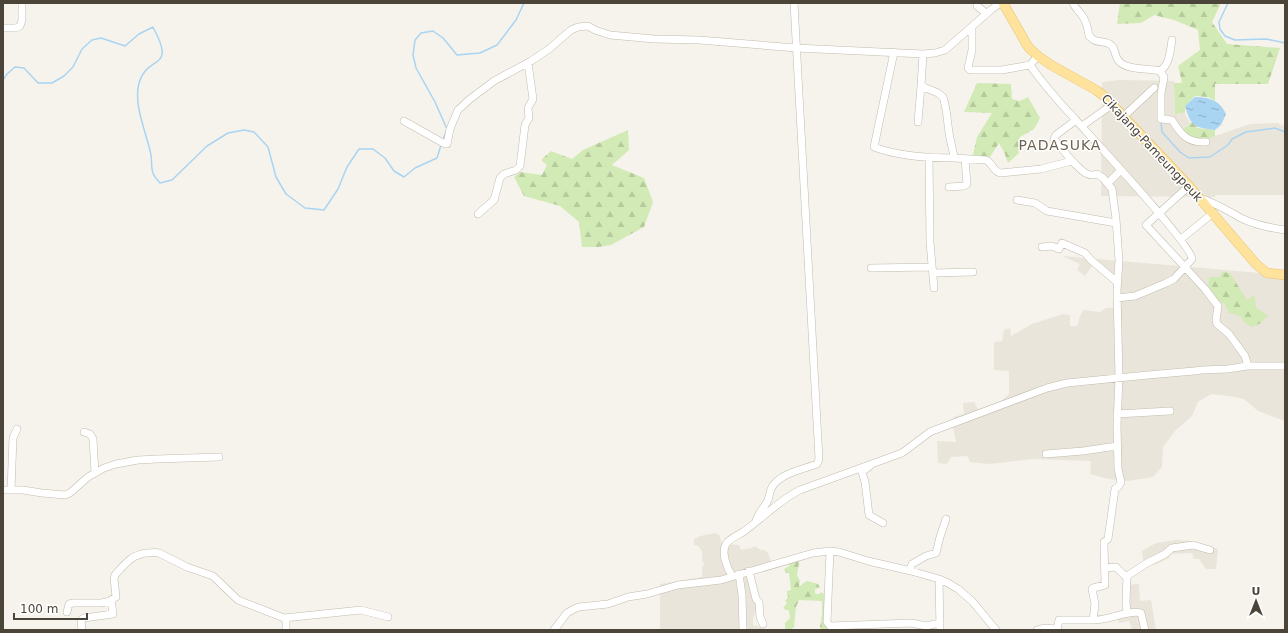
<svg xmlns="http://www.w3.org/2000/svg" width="1288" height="633" font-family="'DejaVu Sans',sans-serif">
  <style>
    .residential { fill: #eae5da }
    .forest { fill: url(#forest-firs) }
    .water { fill: url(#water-ripples) }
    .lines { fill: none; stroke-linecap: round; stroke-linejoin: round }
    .stream { stroke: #a9d4f2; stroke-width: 1.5 }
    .minor-casing { stroke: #c2bbae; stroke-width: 8 }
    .major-casing { stroke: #e6c16a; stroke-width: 10 }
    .minor { stroke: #fff; stroke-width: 7 }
    .major { stroke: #ffe39c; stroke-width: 9 }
    .labels { text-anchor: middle; stroke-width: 3; stroke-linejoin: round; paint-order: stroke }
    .street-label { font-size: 12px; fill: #4b4439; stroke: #fff }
    .quarter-label { font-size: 14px; letter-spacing: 1px; fill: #6e6250; stroke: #fff }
  </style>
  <defs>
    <pattern id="forest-firs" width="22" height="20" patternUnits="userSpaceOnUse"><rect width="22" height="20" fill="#d2eab5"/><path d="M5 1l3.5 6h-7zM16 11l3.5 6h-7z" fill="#b6ca9c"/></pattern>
    <pattern id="water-ripples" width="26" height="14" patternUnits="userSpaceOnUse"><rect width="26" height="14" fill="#a9d4f2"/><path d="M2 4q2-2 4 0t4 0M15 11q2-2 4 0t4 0" fill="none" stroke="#8caec5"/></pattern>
  </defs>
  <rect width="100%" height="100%" fill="#f6f3ec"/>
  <!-- residential -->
  <path class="residential" d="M1119,80L1174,81L1175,115L1184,112L1190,123L1182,130L1202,142L1215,136L1250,124L1278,123L1285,127V195H1215V197L1101,196L1102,82Z
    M1062,256L1285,275V421L1258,411L1244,399L1230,396L1211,394L1198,402L1192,416L1175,431L1163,447L1162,467L1153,477L1128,481L1108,479L1090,474L1091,461L1033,459L989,464L970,462L968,456L951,457L947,464L938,463L937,441L956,442L953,428V417L964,414L963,403L974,402L980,413L994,408L1009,394V371L994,370V342L1002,341L1004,330L1010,328L1011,336L1032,324L1063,314L1070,315V326H1077L1080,316L1083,310L1100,312L1106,308H1116L1113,283L1092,266L1085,276L1077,270L1080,264Z
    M716,533L720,536L721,542L724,544L739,545L741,550L751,548L755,546L761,550H764L768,553L774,568L753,575L756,611L753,618V625L764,628V630H660V584L702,577V567L703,566L704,562L702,561V552L700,548L697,545H694V539L700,536Z
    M1176,540L1191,541L1218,549L1216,569H1206L1199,559H1194L1192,553L1171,554L1169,558L1154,565L1150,559L1143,560L1142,551L1156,543Z
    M1139,584L1140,601L1151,600L1156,630H1132L1129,621L1119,623L1117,616L1127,611L1126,585Z"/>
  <!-- forest -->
  <path class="forest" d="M1120,3H1221L1212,22L1227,44L1280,48L1268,84H1215V101L1208,97L1195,96L1185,106V114L1183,112L1175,115L1174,83H1182L1178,66L1200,50L1198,30L1174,20L1154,15L1141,23L1117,24Z
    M977,83L1011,84L1012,99L1020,101L1028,97L1040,118L1034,129L1020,137L1019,153L1008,163L1004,152L999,143L990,157L973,155L977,137L992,113L964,112Z
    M1192,122L1198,128L1215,130V136L1202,142L1191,138L1182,130Z
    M628,130L629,150L612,165L644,178L653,202L644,227L611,245L598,247H582L579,222L560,206L524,196L514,177L520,172L542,175L547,165L541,160L551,151L572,159L583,150Z
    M1222,272L1230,273L1247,300L1255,295L1256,308L1268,315L1261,323L1252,327L1244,322L1240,316L1229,313L1224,303L1213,300L1208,289L1209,277H1220Z
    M800,558L797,575L800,581L799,587C809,579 805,581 818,584L820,588L815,589V593L816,594H819L822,592L826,596L827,626L826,629L821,630L820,627L822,614V601L799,600L796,607L794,627L790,630H785V623L790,618L789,611L788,610H786L783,608L787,603L785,601L788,597L787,591L791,590L789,573H786L784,569L789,566L790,561Z"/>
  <!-- water -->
  <path class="water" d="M1195,97C1208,97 1220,100 1226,114L1221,125L1215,130C1194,127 1191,127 1185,106Z"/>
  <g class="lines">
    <!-- stream -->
    <path class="stream" d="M1228,3L1219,22L1220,29L1225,36L1235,40L1266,39L1285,43
      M3,80L7,74L15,67L24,68L38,83H52L64,76L73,67L82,49L92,40L101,38L125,46L139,34L153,27C177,72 148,53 139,83C133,105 147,134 151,155C152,161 151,168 153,173C154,177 158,180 160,183L172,180L207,146L228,133L244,130L254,132L268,147L276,177L286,194L305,208L324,210L338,189L347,167L359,149H373L385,158L394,171L404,177L415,168L437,158L441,145
      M1161,122L1162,132L1180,152L1189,158L1210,157L1228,145L1232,139L1246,132L1275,128L1285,132
      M443,140L447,129L435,102L416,68L413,55L415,40L421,33L433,31L443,38L457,55L480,53L497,45L516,20L524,3"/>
    <!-- minor casing -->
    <g class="minor-casing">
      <path id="minor" d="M1073,3C1075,8 1078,10 1081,14C1086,20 1088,28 1089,36C1091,37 1092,39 1094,40C1099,43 1107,40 1112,46C1115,49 1115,56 1118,60C1126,71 1148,68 1160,71L1164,77L1161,94V119L1172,120C1181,135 1188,143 1206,142
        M977,6L986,13
        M3,28H16L20,26L22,20V3
        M972,28V50L968,68L970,70H1002L1030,65L1038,56
        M894,52L874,147C897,156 930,158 954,158C953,149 950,141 949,132C947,120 947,109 943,97L938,93L921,86L923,54
        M1030,65C1043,84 1059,102 1075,119C1091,137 1192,245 1192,259L1174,279L1166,283L1135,296L1117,298
        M1160,71C1170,64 1170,51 1172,40
        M1124,116L1154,88
        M404,121L443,143L447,144L450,129L458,110L470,99L494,81L531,61L549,49L571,30L578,27L588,26L595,30L610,35L654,39L699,40L796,48L923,54L935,53L945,50L992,9L1000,3
        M918,122L921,86
        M1082,126L1113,104
        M929,157L930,242L934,288
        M954,158L986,160C993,163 993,172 1001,173L1041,169L1072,161C1080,168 1086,178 1097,174L1103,178L1112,189L1116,219L1119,260L1117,291L1119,378L1117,425L1118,469L1121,482L1118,487L1115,489L1108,539L1104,542L1105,585L1093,588L1092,589L1095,604L1093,620H1059L1057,630
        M1072,161L1054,139L1056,135L1076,120
        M1108,183L1121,170
        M1189,186L1146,225L1205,289L1218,306L1216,320L1217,324L1229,334L1245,356L1248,366
        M949,187L964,186L967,184L965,159
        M1200,198C1216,203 1228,211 1243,219C1256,225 1271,228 1285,230
        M1017,200L1035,203L1047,211L1116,223
        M478,214L494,200L500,178L504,174L516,170L520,166L525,125L529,118L528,108L533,99L528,63
        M1181,239L1213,213
        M1042,247L1052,246L1059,249L1062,243L1085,253L1091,260L1117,282
        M871,268L932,267
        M933,273L973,272
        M1117,414L1170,411
        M84,432L90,434L93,439L95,473
        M1046,454L1083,451L1117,446
        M870,466L862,472L865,482L869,515L883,523
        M3,490H23L42,493L65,495L70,493L88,477L104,468L116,464L138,460L157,459L219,457
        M11,490L13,438L17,429
        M756,521C758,513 763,509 767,502C770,497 769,492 772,487C780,474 800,470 814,465L817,464L819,459L794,3
        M830,551L827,622L830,626L912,623L926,626L940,623
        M1105,568L1116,567L1127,578
        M749,571L756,599L759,602L760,617L763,624
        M910,571L912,564L926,556L936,553L940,537L946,519
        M739,574L742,595L743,630
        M732,576C727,568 721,553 726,544C729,539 738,535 743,532C762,519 779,500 800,490L902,453L930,432L935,430L1047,388L1067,383L1148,375L1194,371L1202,370L1228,369L1247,366H1285
        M939,579L940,630
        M67,612L69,604L73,603H101L111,601
        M1127,613L1126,602L1127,576L1147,563L1165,554L1172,548L1193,545L1210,550
        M284,618L361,610L388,617
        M1093,620C1107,621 1130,609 1141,613L1145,630
        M82,630L81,620L84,618L113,614L111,600L116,597L114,578L115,575C125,564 131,555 146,553C151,553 155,552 159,553L187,567L213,576L238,600L284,618L286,621V630
        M554,630L567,613L574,609L579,607L608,604L628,597L647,594L678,585L721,580L813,553L830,551L839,552L868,561L911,571L939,579L948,583L958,589L972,601L996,630
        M1037,630L1044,628L1056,629"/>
    </g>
    <!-- major casing -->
    <g class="major-casing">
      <path id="major" d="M1003,3L1027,45L1030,49L1038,56L1051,65L1096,90L1105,97L1189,186L1256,264L1267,273L1285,275"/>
    </g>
    <!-- minor -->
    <use href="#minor" class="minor"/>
    <!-- major -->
    <use href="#major" class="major"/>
  </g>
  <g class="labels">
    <!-- street labels -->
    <g class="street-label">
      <text transform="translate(1152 148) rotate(47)" y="4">Cikajang-Pameungpeuk</text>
    </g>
    <!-- quarter labels -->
    <g class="quarter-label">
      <text x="1060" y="150">PADASUKA</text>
    </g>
  </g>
  <!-- border -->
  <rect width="1288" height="633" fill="none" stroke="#4b4439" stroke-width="8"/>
  <!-- north arrow -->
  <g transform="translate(1256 601)" stroke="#ffffff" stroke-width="3" paint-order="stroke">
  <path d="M0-3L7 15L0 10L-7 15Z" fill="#4b4439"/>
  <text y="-6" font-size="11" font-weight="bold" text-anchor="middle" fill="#4b4439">U</text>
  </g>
  <!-- scale -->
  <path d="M14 613v6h73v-6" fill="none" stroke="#4b4439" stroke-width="2"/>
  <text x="20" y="613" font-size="12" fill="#4b4439" stroke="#ffffff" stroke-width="3" paint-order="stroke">100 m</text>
</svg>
